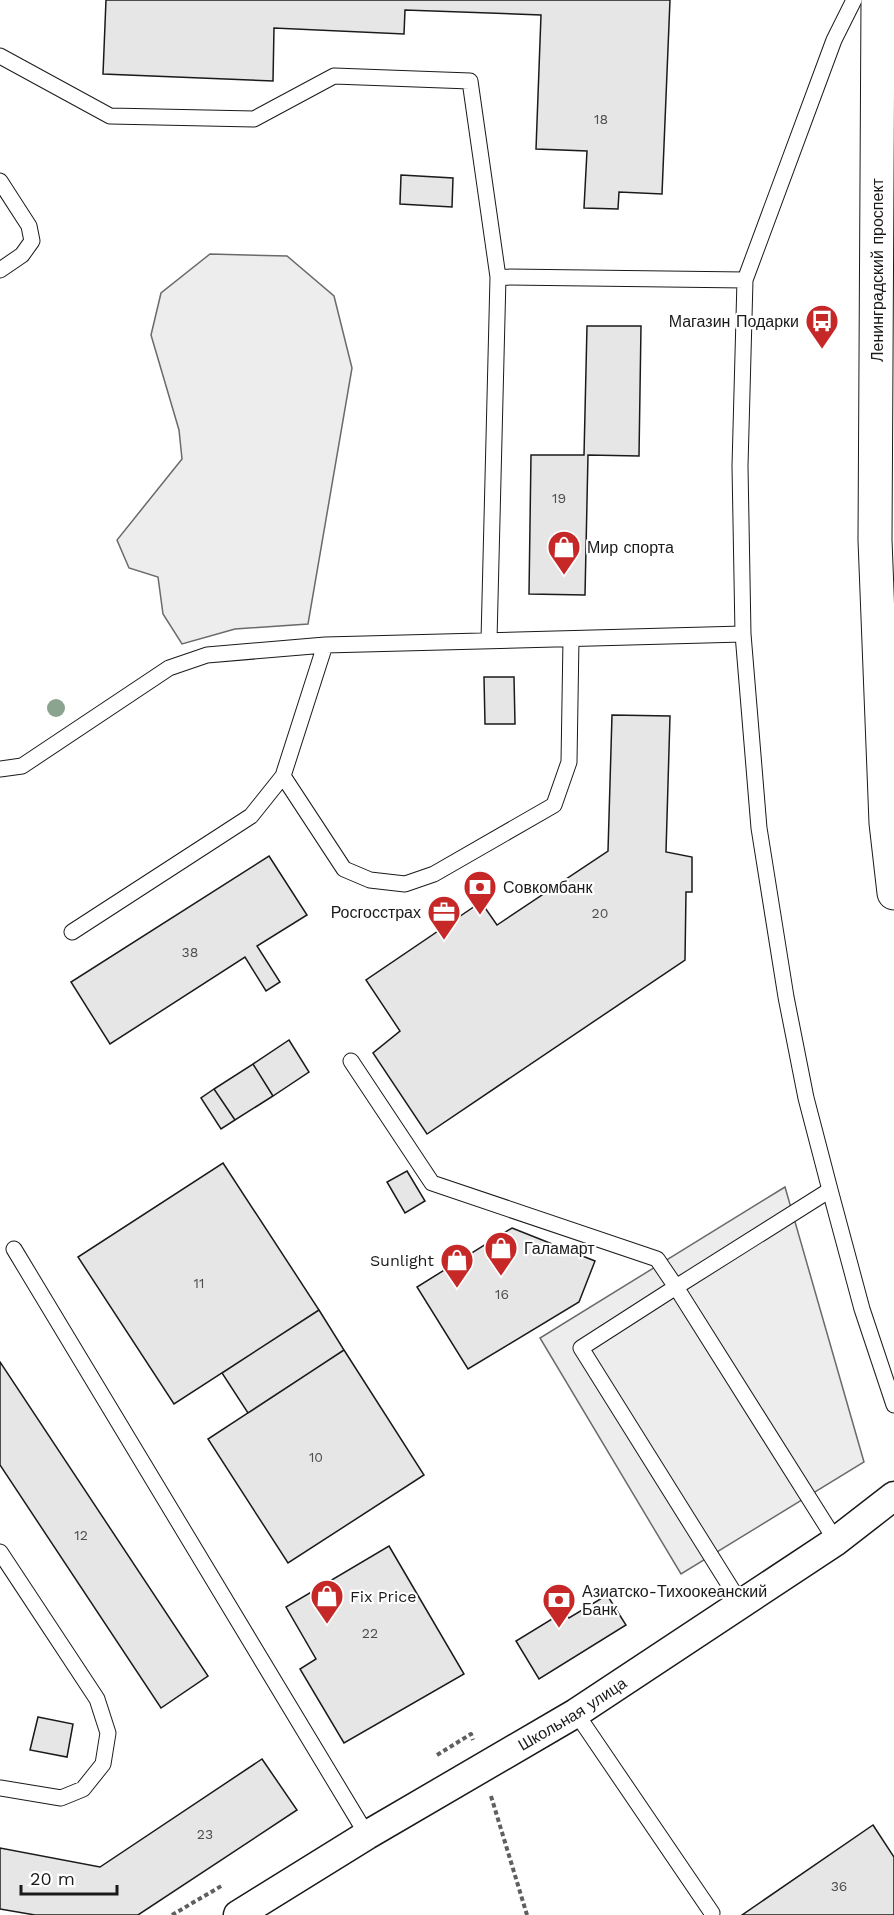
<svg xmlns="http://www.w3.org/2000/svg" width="894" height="1915" font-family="'Work Sans',sans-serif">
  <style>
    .built { fill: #ededed; stroke: #6a6a6a; stroke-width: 1.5 }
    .building { fill: #e6e6e6; stroke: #1a1a1a; stroke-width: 1.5 }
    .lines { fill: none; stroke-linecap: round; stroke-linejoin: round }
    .service-casing { stroke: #1a1a1a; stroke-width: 17 }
    .minor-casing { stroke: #1a1a1a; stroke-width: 31 }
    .secondary-casing { stroke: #1a1a1a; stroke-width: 35 }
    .path { stroke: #5f5f5f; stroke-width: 4; stroke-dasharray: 4.5 3; stroke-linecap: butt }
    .service { stroke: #fff; stroke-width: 15 }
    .minor { stroke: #fff; stroke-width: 28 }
    .secondary { stroke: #fff; stroke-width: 33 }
    .tree { fill: #8aa48f }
    .labels { text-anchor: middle; stroke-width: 4.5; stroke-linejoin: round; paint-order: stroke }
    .number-label { font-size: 14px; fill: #4d4d4d }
    .street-label { font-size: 16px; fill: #1a1a1a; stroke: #fff }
    .poi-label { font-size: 16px; fill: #1a1a1a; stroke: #fff; text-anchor: start }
  </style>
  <rect width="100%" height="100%" fill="#fff"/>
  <!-- built -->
  <path class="built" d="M210,254L287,256L334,296L352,368L308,624L235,629L182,644L163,614L158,577L129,568L117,540L182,459L179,430L151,335L161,293Z
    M785,1187L864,1462L681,1574L540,1338Z"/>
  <!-- building -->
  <path class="building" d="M106,0H670L662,194L619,192L618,209L584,208L587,151L536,149L541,15L405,10L404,34L274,28L273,81L103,74Z
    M401,175L453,178L452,207L400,204Z
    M587,326H641L639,456L588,455L585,595L529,594L531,455H584Z
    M484,677H514L515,724H485Z
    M612,715L670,716L666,852L692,857V892H686L685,960L427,1134L373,1053L400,1031L366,980L481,902L497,925L608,851Z
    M269,856L307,915L257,946L280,982L266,991L245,957L110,1044L71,982Z
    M289,1040L309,1072L273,1096L253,1064Z
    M253,1064L273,1096L235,1120L214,1089Z
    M214,1089L235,1120L221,1129L201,1098Z
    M223,1163L319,1310L174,1404L78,1257Z
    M407,1171L425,1201L405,1213L387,1182Z
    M512,1228L595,1261L579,1302L468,1369L417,1287Z
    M319,1310L344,1350L248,1413L222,1373Z
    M344,1350L424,1475L288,1563L208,1439Z
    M0,1362L208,1676L161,1708L0,1465Z
    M389,1546L464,1674L344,1743L300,1669L316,1659L286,1607Z
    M607,1595L626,1625L539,1679L516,1641L565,1611L569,1618Z
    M38,1717L73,1724L67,1757L30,1750Z
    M262,1759L297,1810L138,1915H35L0,1909V1848L100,1867Z
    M873,1825L894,1857V1915H742Z"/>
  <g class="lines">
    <!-- service casing -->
    <g class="service-casing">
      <path id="service" d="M854,0L834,40L745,280L740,466L743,634L759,828L786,997L806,1098L830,1190L862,1309L894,1405
        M0,56L110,116L254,119L334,76L470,81L498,277L745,280
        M0,181L29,226L32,241L22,255L0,270
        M489,640L498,277
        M325,645L283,776L344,869L370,880L405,884L434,874L554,805L569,762L571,639
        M0,769L22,766L169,668L207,655L325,645L743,634
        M72,932L251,816L283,776
        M351,1061L432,1183L657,1259L676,1287L830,1190
        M14,1249L367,1835
        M0,1552L97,1699L108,1733L103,1764L83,1789L61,1798L0,1788
        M741,1604L581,1348L676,1287L836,1541
        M576,1713L712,1913"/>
    </g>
    <!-- minor casing -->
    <g class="minor-casing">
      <g id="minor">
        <path id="s1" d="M238,1915L367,1835L576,1713L836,1541L894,1496"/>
      </g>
    </g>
    <!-- secondary casing -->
    <g class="secondary-casing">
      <path id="secondary" d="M878,0L875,540L886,823L894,893"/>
    </g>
    <!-- path -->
    <path class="path" d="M437,1755L471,1734L473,1740
      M491,1796L527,1915
      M172,1915L223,1885"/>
    <!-- service -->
    <use href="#service" class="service"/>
    <!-- minor -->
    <use href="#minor" class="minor"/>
    <!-- secondary -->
    <use href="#secondary" class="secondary"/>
  </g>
  <!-- trees -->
  <circle class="tree" cx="56" cy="708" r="9"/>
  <!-- icons -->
  <defs>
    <g id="bus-pin" transform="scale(1.725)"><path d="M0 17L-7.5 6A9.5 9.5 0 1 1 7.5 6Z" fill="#c62828" stroke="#fff"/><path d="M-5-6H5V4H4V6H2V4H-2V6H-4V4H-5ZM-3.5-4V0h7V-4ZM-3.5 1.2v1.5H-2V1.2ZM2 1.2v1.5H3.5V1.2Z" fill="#fff"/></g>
    <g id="shop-pin" transform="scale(1.725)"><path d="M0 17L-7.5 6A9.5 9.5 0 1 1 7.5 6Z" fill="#c62828" stroke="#fff"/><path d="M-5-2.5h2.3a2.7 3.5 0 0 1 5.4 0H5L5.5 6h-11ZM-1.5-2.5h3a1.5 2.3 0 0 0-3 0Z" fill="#fff"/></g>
    <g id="bank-pin" transform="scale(1.725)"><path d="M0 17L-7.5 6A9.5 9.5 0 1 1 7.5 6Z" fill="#c62828" stroke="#fff"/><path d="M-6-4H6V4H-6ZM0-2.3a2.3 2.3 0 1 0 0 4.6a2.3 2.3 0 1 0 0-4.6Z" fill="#fff"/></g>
    <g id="office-pin" transform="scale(1.725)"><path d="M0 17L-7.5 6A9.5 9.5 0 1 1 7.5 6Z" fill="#c62828" stroke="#fff"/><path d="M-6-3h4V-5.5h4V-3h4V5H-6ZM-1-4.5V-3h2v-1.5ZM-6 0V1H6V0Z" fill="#fff"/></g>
  </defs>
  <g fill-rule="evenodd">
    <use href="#bus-pin" x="822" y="321"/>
    <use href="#shop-pin" x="564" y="547"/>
    <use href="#bank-pin" x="480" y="887"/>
    <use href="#office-pin" x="444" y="912"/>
    <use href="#shop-pin" x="501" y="1248"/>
    <use href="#shop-pin" x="457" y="1260"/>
    <use href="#shop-pin" x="327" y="1596"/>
    <use href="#bank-pin" x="559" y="1600"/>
  </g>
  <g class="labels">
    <!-- number labels -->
    <g class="number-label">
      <text x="601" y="124">18</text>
      <text x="559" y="503">19</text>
      <text x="600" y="918">20</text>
      <text x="190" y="957">38</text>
      <text x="199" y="1288">11</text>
      <text x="502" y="1299">16</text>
      <text x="316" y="1462">10</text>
      <text x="81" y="1540">12</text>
      <text x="370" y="1638">22</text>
      <text x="205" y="1839">23</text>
      <text x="839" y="1891">36</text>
    </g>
    <!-- street labels -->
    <g class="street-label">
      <text transform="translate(877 270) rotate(-90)" y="6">Ленинградский проспект</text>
      <text dy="6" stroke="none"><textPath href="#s1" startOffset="390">Школьная улица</textPath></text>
    </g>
    <!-- poi labels -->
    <g class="poi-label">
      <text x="799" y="327" text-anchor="end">Магазин Подарки</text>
      <text x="587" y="553">Мир спорта</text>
      <text x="503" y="893">Совкомбанк</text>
      <text x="421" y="918" text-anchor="end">Росгосстрах</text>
      <text x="524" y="1254">Галамарт</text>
      <text x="434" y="1266" text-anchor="end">Sunlight</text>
      <text x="582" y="1597">Азиатско-Тихоокеанский<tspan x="582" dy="18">Банк</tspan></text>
      <text x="350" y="1602">Fix Price</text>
    </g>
  </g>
  <!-- scale -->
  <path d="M21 1885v9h96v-9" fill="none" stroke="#1a1a1a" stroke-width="3"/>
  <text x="30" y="1885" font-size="18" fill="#1a1a1a" stroke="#ffffff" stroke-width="4.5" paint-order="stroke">20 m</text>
</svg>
